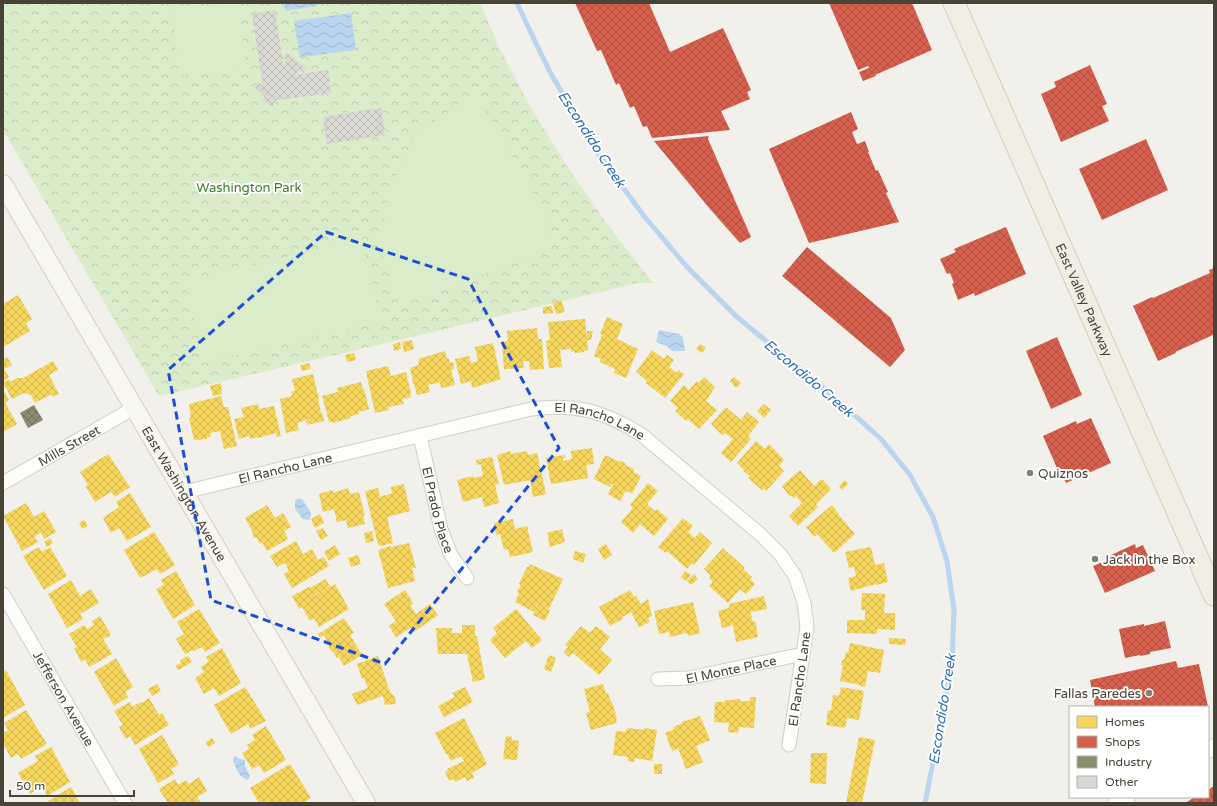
<svg xmlns="http://www.w3.org/2000/svg" width="1217" height="806" font-family="'Varela Round',sans-serif">
  <style>
    .forest { fill: url(#forest-crowns) }
    .pitch { fill: #dbeccb }
    .water { fill: url(#water-waves) }
    .homes { fill: url(#homes-cross-hatch) }
    .shops { fill: url(#shops-cross-hatch) }
    .industry { fill: url(#industry-cross-hatch) }
    .lines { fill: none; stroke-linecap: round; stroke-linejoin: round }
    .stream { stroke: #bad5f0; stroke-width: 5 }
    .building { fill: url(#building-cross-hatch) }
    .minor-casing { stroke: #cfcec8; stroke-width: 15 }
    .tertiary-casing { stroke: #cfcec8; stroke-width: 18 }
    .secondary-casing { stroke: #d1cec2; stroke-width: 20 }
    .primary-casing { stroke: #d4ceb8; stroke-width: 23 }
    .minor { stroke: #fdfdfc; stroke-width: 13 }
    .tertiary { stroke: #fdfdfc; stroke-width: 16 }
    .secondary { stroke: #f7f6ef; stroke-width: 18 }
    .primary { stroke: #f1efe4; stroke-width: 21 }
    .marked { fill: none; stroke: #1d4ed8; stroke-width: 3; stroke-dasharray: 8 5; stroke-linejoin: round }
    .poi-dot { fill: #838075; stroke: #fff; stroke-width: 1.5 }
    .labels { text-anchor: middle; stroke-width: 4; stroke-linejoin: round; paint-order: stroke }
    .park-label { font-size: 13px; fill: #3e7b28; stroke: #fff }
    .street-label { font-size: 13px; fill: #484336; stroke: #fff }
    .poi-label { font-size: 13px; fill: #484336; stroke: #fff; text-anchor: start }
    .water-label { font-size: 14px; font-style: italic; fill: #2d6db6; stroke: #fff }
  </style>
  <defs>
    <pattern id="forest-crowns" width="20" height="18" patternUnits="userSpaceOnUse"><rect width="20" height="18" fill="#dbeccb"/><path d="M2 6a3 3 0 1 1 6 0M12 15a3 3 0 1 1 6 0" fill="none" stroke="#bdccaf"/></pattern>
    <pattern id="water-waves" width="16" height="10" patternUnits="userSpaceOnUse"><rect width="16" height="10" fill="#bad5f0"/><path d="M0 5q4-4 8 0t8 0" fill="none" stroke="#a1b8ce"/></pattern>
    <pattern id="homes-cross-hatch" width="8" height="8" patternUnits="userSpaceOnUse"><rect width="8" height="8" fill="#f6d55c"/><path d="M0 0l8 8M0 8l8-8" fill="none" stroke="#d4b851"/></pattern>
    <pattern id="shops-cross-hatch" width="8" height="8" patternUnits="userSpaceOnUse"><rect width="8" height="8" fill="#d6604d"/><path d="M0 0l8 8M0 8l8-8" fill="none" stroke="#b05141"/></pattern>
    <pattern id="industry-cross-hatch" width="8" height="8" patternUnits="userSpaceOnUse"><rect width="8" height="8" fill="#8c8c6e"/><path d="M0 0l8 8M0 8l8-8" fill="none" stroke="#74745b"/></pattern>
    <pattern id="building-cross-hatch" width="8" height="8" patternUnits="userSpaceOnUse"><rect width="8" height="8" fill="#dbd9d3"/><path d="M0 0l8 8M0 8l8-8" fill="none" stroke="#bdbbb6"/></pattern>
  </defs>
  <rect width="100%" height="100%" fill="#f1f0eb"/>
  <!-- forest -->
  <path class="forest" d="M3,3H480L499,47L528,103L567,166L604,220L653,283H638L357,350L159,396L3,130Z"/>
  <!-- pitch -->
  <path class="pitch" d="M229,3H238L246,67L180,76L172,12Z
    M476,94L546,214L551,230L547,246L533,256L399,306L379,245L391,186L415,134Z
    M362,239L381,321L204,363L185,281Z"/>
  <!-- water -->
  <path class="water" d="M284,3H317L318,6L285,11Z
    M351,13L356,50L300,57L294,21Z
    M659,330L679,334L683,338L685,351H672L667,346L656,342Z
    M299,498L303,500C306,507 315,513 309,520L303,519L295,509V500Z
    M235,756L238,758L245,760V766L250,776L248,780C239,778 235,767 233,759Z"/>
  <!-- homes -->
  <path class="homes" d="M18,295L32,319L26,323L30,331L3,347V304Z
    M561,300L565,312L556,314L553,303Z
    M552,306L553,313L543,314V307Z
    M607,317L623,324L617,339L638,349L626,378L614,373L615,369L600,362L601,359L594,356L602,335L600,334Z
    M585,319L588,350L584,351V352L575,353L574,351L571,352V349L560,350L562,367L549,368L546,341L550,340L548,322Z
    M537,328L538,339H542L544,369L530,370L529,361H523L524,368L504,369L502,342L508,341L507,331Z
    M587,331H593L591,340H587Z
    M412,340L414,349L404,352L402,342Z
    M400,342L401,349L394,351L393,344Z
    M493,343L501,379L472,388L471,381L461,384L455,359L469,356L471,363L478,361L475,347Z
    M700,344L706,348L702,353L696,349Z
    M652,350L664,359L667,355L674,360L669,367L677,373L678,370L684,374L665,398L646,383L647,381L636,372Z
    M445,351L447,359H449L450,363L453,362L454,369L451,370L455,385L441,388L440,382L428,385L430,392L417,395L414,384H413L412,381H413L410,368L419,365L418,359Z
    M354,353L356,360L347,362L345,355Z
    M7,357L12,365L4,369L9,377L3,381V359Z
    M53,361L58,370L49,375L59,394L53,397L52,394L35,403L31,395L24,393L12,399L3,383L9,379L10,382L17,378H23Z
    M309,363L311,369L302,371L300,365Z
    M388,366L391,376L406,372L411,393L410,394L411,397L402,399L404,404L388,407L389,410L375,413L366,371Z
    M313,374L319,399H318L321,413H322L324,421L307,425L306,421L310,420V419L297,423L299,430L286,433L280,399L292,396L291,392L295,391L292,379Z
    M704,377L715,387L706,401L717,410L699,429L688,419L686,421L675,411L678,408L670,401L684,385L689,390L697,381L698,383Z
    M734,377L741,383L736,388L730,381Z
    M361,382L363,390L364,389L369,409L359,412V414L350,416L351,418L332,423V421L329,422L322,396L338,392L337,388Z
    M221,383L222,394L213,396L210,386Z
    M3,391H4L9,400L5,403L17,424L3,432Z
    M221,396L224,407H228L237,446L224,449L220,431L210,433L211,437H207V439L194,440L189,418L191,417L189,404Z
    M258,404L259,409L274,406L281,436L277,437L276,433L258,438V437L250,439L249,436L239,439L234,419L244,417L241,408Z
    M764,404L771,410L764,418L757,411Z
    M726,407L741,420L747,412L759,422L748,436L751,439L731,462L721,453L733,439L725,433L723,435L720,433L711,424Z
    M756,441L765,449L769,444L784,460L779,466L784,471L766,491L764,489L762,490L748,478L750,476L743,471L744,470L737,463Z
    M592,448L594,464L586,465L588,478L551,484L546,458L565,455L566,458H563V461L572,459L571,451Z
    M511,451V454L527,451L528,455L537,453L546,494L533,497L530,480L504,485L497,455Z
    M108,454L130,487L115,497L111,492L95,502L86,487L88,485L80,472Z
    M605,455L620,462L621,461L626,464L625,465L634,469L633,472L641,476L632,494L627,491L626,493L625,492L620,501L608,494L613,484H611L610,487L594,479Z
    M492,457L499,484L495,485L499,503L484,507L482,497L463,502L457,480L473,476V478L483,476L481,464L477,465L476,460Z
    M800,470L814,486L822,479L831,489L816,504L818,507L798,526L795,522H794L789,516L802,503L796,496L794,498L791,495L790,497L782,486Z
    M845,480L848,484L842,490L839,486Z
    M648,483L658,491L647,504L655,511L657,509L668,519L654,536L640,524L633,533L621,522L633,508L630,505Z
    M404,484L410,511L387,517L393,543L380,546L379,545H378L365,491L378,488L380,497L392,493L391,487Z
    M348,488L350,494L359,492L365,515L363,516L365,524L348,528L346,520L337,522L334,509L323,512L319,494L332,490L333,493Z
    M130,493L151,527L127,541L119,528L111,533L103,518L119,507L116,502Z
    M26,503L34,517L44,511L56,532L44,539L41,533L34,537L38,542L22,551L3,516Z
    M267,505L275,518L283,513L291,527L284,531L288,539L267,551L262,542L260,544L256,537L254,538L252,533H253L245,518Z
    M832,505L839,514H838L855,534L834,553L817,534L814,537L806,527Z
    M320,514L324,523L315,528L311,519Z
    M683,518L693,526L688,532L695,538L700,532L712,543L694,565L692,563L687,569L667,551L666,553L658,547Z
    M513,519L515,529L527,526L533,552L510,557L508,549L504,550L500,534L496,535L494,523Z
    M84,520L88,526L82,529L79,523Z
    M323,528L328,536L321,540L316,531Z
    M562,529L565,542L563,543V541L562,543L550,547L547,533L557,530V531Z
    M372,531L374,541L366,543L364,533Z
    M154,532L175,565L160,574L157,569L140,578L124,550Z
    M50,538L53,543L47,547L44,542Z
    M296,541L303,554L312,549L318,560L324,557L329,566L292,588L284,574L289,571L285,563L277,567L270,556Z
    M409,543L416,568H412L415,581L388,588L378,550L391,546V547Z
    M606,544L612,555L604,560L598,549Z
    M335,545L340,554L329,561L324,552Z
    M39,547L42,552L50,547L67,576L44,590L23,556Z
    M871,547L875,565L884,563L888,582L876,585V584L851,591L848,578L856,576L854,567L849,568L845,552Z
    M723,548L745,568L743,569L752,577L750,579L755,584L746,594L740,589L728,603L709,586L713,582L709,578L711,576L704,569Z
    M575,551L586,554L583,563L573,559Z
    M358,555L361,564L351,567L348,558Z
    M530,564L563,579L549,609L538,604V602L534,612L515,602L519,593L517,592L521,585L519,584L527,567H529Z
    M176,571L195,605L173,619L156,589L164,585L161,580Z
    M685,571L691,575L686,581L681,577Z
    M694,574L698,579L691,585L687,581Z
    M326,579L330,587L314,595V596L335,584L349,609L319,627L314,618L310,621L302,607L299,609L292,596L309,587V588Z
    M71,580L80,596L91,589L99,603L80,614L83,619L67,628L48,594Z
    M405,590L412,601H411L413,604L410,605L416,614L430,604L438,615L414,632L411,628L396,637L389,626L396,621L384,604Z
    M630,590L634,597L636,596L641,604L648,599L652,616L648,618L650,622L639,627L631,612L622,617L623,619L610,626L599,607Z
    M862,593L885,594L884,613H895V630L877,629V634L847,633V620H865V610H861Z
    M764,596L767,609L750,612L753,622L755,621L758,637L736,642L733,625L722,628L718,611L729,608V604Z
    M693,602L700,633L688,636L687,633L670,637L669,632L659,634L654,611Z
    M538,604L550,610L545,621L533,615Z
    M199,609L220,643L205,652L202,647L194,651L193,650L185,654L176,639L184,634L177,622Z
    M516,609L542,640L532,648L526,641L505,658L490,640L497,633L493,628Z
    M100,616L111,635L103,639L112,654L89,667L85,659L81,662L74,648L77,647L69,634L84,625L87,629L94,625L92,621Z
    M344,618L354,633L350,635L362,655L344,666L339,657L337,658L333,651L332,652L328,646H330L324,635L320,638L318,634Z
    M462,625H475V636H477L485,679L473,682L467,654H438L436,628H452V633H462Z
    M581,626L590,633L596,626L610,637L600,649L612,660L599,675L573,653L569,657L564,652L568,647L565,645Z
    M889,638L906,639L905,645L889,644Z
    M850,643L884,650L880,673L868,671L865,687L860,686V685L840,681L843,665H841L842,660H844L846,652L848,653Z
    M222,648L241,683L219,696L214,688L204,694L195,678L204,672L201,667L209,662L206,657Z
    M549,655L556,658L551,672L544,669Z
    M188,656L192,662L178,670L175,666L181,663L180,660Z
    M378,656L390,692L395,697L396,704L385,705L383,696L357,705L352,694L368,688L364,678L362,679L357,664Z
    M116,658L133,687L125,692L128,697L114,706L94,672Z
    M6,670L25,705L3,718V672Z
    M157,684L161,691L152,696L148,689Z
    M603,684L606,694L608,693L611,702H612L617,719L616,720L617,723L591,730L586,713L590,712L584,689Z
    M245,687L266,721L250,729L248,724L231,734L214,705Z
    M465,687L473,702L444,717L438,706L455,697L452,693Z
    M841,687L864,691L859,720L847,718L845,728L826,725L828,710L831,711L833,695L839,696Z
    M750,697H756L754,728L739,727L738,733L728,732L729,723L714,722L715,702H725V700H734V699H740V701H750Z
    M149,698L159,715L162,713L169,725L135,745L130,736L126,739L119,727L123,725L114,711L130,702L132,707L141,702L142,703Z
    M26,710L47,744L21,759L18,754L11,758L3,744V733L8,730L4,723Z
    M700,716L710,740L696,746L703,762L686,769L678,748L672,751L665,733L674,729L673,727L683,723L682,722L686,720V721Z
    M464,718L487,764L472,773L474,778L467,781L465,777L455,782L453,779L449,781L445,772L448,770L447,769L464,761L461,756L451,761L447,754H446L435,733Z
    M266,726L286,760L264,773L259,765L252,769L242,753L249,749L247,745L255,740L252,735Z
    M627,728L644,730V728L657,730L652,761L635,758L634,762L628,761V757L613,755L616,731L626,732Z
    M162,735L179,764L171,769L174,774L158,783L139,749Z
    M506,736L512,737V740L519,741L517,760L503,759Z
    M859,737L875,740L862,803H846Z
    M212,738L215,743L208,747L206,742Z
    M51,747L70,782L47,796L42,786L30,794L18,773L38,761L35,756Z
    M811,753H827L826,784L810,783Z
    M290,764L311,798L303,803H294L293,802L291,803H268L266,801L263,803H259L250,788Z
    M654,764H662V774H654Z
    M199,777L207,791L197,797L201,803H168L159,789L175,779L178,785L186,780L189,784Z
    M71,787L80,803H50L48,801Z"/>
  <!-- shops -->
  <path class="shops" d="M575,3H649L670,52L723,28L751,90L747,92L750,99L721,111L730,130L652,138L647,126L643,127L634,106L630,108L619,83L616,85L601,50L597,51Z
    M829,3H912L932,50L875,75L876,76L863,81L859,72L869,68L868,66L858,70Z
    M1090,65L1107,104L1102,106L1109,121L1061,142L1041,94L1056,87L1054,82Z
    M851,112L858,129L852,132L857,144L865,141L869,152H868L876,171L878,170L888,192L886,193L899,222L809,243L769,149Z
    M709,136L708,139L751,237L740,243L710,209L654,141Z
    M1146,139L1168,190L1102,220L1079,169Z
    M1006,227L1026,274L975,296L974,293L958,300L952,284L954,283L950,273L947,274L940,259L956,252L954,249Z
    M807,247L891,318L905,350L890,367L782,276Z
    M1214,268V338L1213,335L1175,352L1176,353L1158,361L1133,306L1152,297L1153,298L1210,273L1209,270Z
    M1057,337L1082,395L1051,409L1026,351Z
    M1091,418L1111,463L1066,483L1062,474L1060,475L1043,436L1076,421L1077,424Z
    M1135,544L1136,548L1143,545L1155,571L1105,593L1093,566L1110,559L1109,556Z
    M1165,621L1171,648L1150,652V654L1140,656V655L1125,658L1119,629L1144,624V626Z
    M1176,661L1178,668L1199,664L1208,707H1095L1090,680Z
    M1214,786V803H1185L1195,797H1208V790Z"/>
  <!-- industry -->
  <path class="industry" d="M34,405L43,420L28,428L20,413Z"/>
  <g class="lines">
    <!-- stream -->
    <path class="stream" d="M517,3L532,35L550,72L594,148L644,216L688,268L737,317L833,396L881,439L910,475L933,517L947,561L954,610L952,665L925,803"/>
  </g>
  <!-- building -->
  <path class="building" d="M275,10L283,64L282,65L294,75L328,70L331,93L279,100L277,99L272,107L262,100L265,95L255,88L259,83L263,86L252,14Z
    M287,53L306,68L303,73L299,70L295,75L283,65L287,61L283,58Z
    M381,108L385,135L327,144L323,117Z"/>
  <g class="lines">
    <!-- minor casing -->
    <g class="minor-casing">
      <g id="minor">
        <path id="s1" d="M420,436L441,529L451,555L467,578"/>
        <path id="s2" d="M3,483L134,408"/>
        <path id="s3" d="M184,492L531,409C575,403 604,411 642,435L761,535L780,554L795,576L804,603L807,627L789,745"/>
        <path id="s4" d="M3,594L125,803"/>
        <path id="s5" d="M658,679L689,678L803,654"/>
      </g>
    </g>
    <!-- tertiary casing -->
    <g class="tertiary-casing">
      <path id="tertiary" d="M1208,750L1214,747
        M1116,803L1127,797"/>
    </g>
    <!-- secondary casing -->
    <g class="secondary-casing">
      <g id="secondary">
        <path id="s6" d="M3,184L366,803"/>
      </g>
    </g>
    <!-- primary casing -->
    <g class="primary-casing">
      <g id="primary">
        <path id="s7" d="M954,3L1214,595"/>
      </g>
    </g>
    <!-- minor -->
    <use href="#minor" class="minor"/>
    <!-- tertiary -->
    <use href="#tertiary" class="tertiary"/>
    <!-- secondary -->
    <use href="#secondary" class="secondary"/>
    <!-- primary -->
    <use href="#primary" class="primary"/>
  </g>
  <!-- marked area -->
  <path class="marked" d="M326,232L468,279L559,448L385,664L211,600L168,370Z"/>
  <!-- markers -->
  <g class="poi-dot">
    <circle cx="1030" cy="473" r="4"/>
    <circle cx="1095" cy="559" r="4"/>
    <circle cx="1149" cy="693" r="4"/>
  </g>
  <g class="labels">
    <!-- park labels -->
    <g class="park-label">
      <text x="249" y="192">Washington Park</text>
    </g>
    <!-- street labels -->
    <g class="street-label">
      <text dy="5" stroke="none"><textPath href="#s7" startOffset="324">East Valley Parkway</textPath></text>
      <text dy="5" stroke="none"><textPath href="#s3" startOffset="428">El Rancho Lane</textPath></text>
      <text dy="5" stroke="none"><textPath href="#s2" startOffset="76">Mills Street</textPath></text>
      <text dy="5" stroke="none"><textPath href="#s3" startOffset="104">El Rancho Lane</textPath></text>
      <text dy="5" stroke="none"><textPath href="#s6" startOffset="359">East Washington Avenue</textPath></text>
      <text dy="5" stroke="none"><textPath href="#s1" startOffset="76">El Prado Place</textPath></text>
      <text dy="5" stroke="none"><textPath href="#s5" startOffset="74">El Monte Place</textPath></text>
      <text transform="translate(799 679) rotate(-82)" y="5">El Rancho Lane</text>
      <text dy="5" stroke="none"><textPath href="#s4" startOffset="121">Jefferson Avenue</textPath></text>
    </g>
    <!-- poi labels -->
    <g class="poi-label">
      <text x="1038" y="478">Quiznos</text>
      <text x="1103" y="564">Jack in the Box</text>
      <text x="1141" y="698" text-anchor="end">Fallas Paredes</text>
    </g>
    <!-- water labels -->
    <g class="water-label">
      <text transform="translate(592 139) rotate(57)" y="5">Escondido Creek</text>
      <text transform="translate(809 378) rotate(40)" y="5">Escondido Creek</text>
      <text transform="translate(942 709) rotate(-81)" y="5">Escondido Creek</text>
    </g>
  </g>
  <!-- border -->
  <rect width="1217" height="806" fill="none" stroke="#484336" stroke-width="8"/>
  <!-- legend -->
  <rect x="1069" y="706" width="140" height="92" fill="#ffffff" stroke="#b6b4af"/>
  <rect x="1077" y="716" width="20" height="12" fill="#f6d55c" stroke="#b6b4af"/>
  <text x="1105" y="726" font-size="12" fill="#484336">Homes</text>
  <rect x="1077" y="736" width="20" height="12" fill="#d6604d" stroke="#b6b4af"/>
  <text x="1105" y="746" font-size="12" fill="#484336">Shops</text>
  <rect x="1077" y="756" width="20" height="12" fill="#8c8c6e" stroke="#b6b4af"/>
  <text x="1105" y="766" font-size="12" fill="#484336">Industry</text>
  <rect x="1077" y="776" width="20" height="12" fill="#dbd9d3" stroke="#b6b4af"/>
  <text x="1105" y="786" font-size="12" fill="#484336">Other</text>
  <!-- scale -->
  <path d="M10 790v6h124v-6" fill="none" stroke="#484336" stroke-width="2"/>
  <text x="16" y="790" font-size="12" fill="#484336" stroke="#ffffff" stroke-width="3" paint-order="stroke">50 m</text>
</svg>
